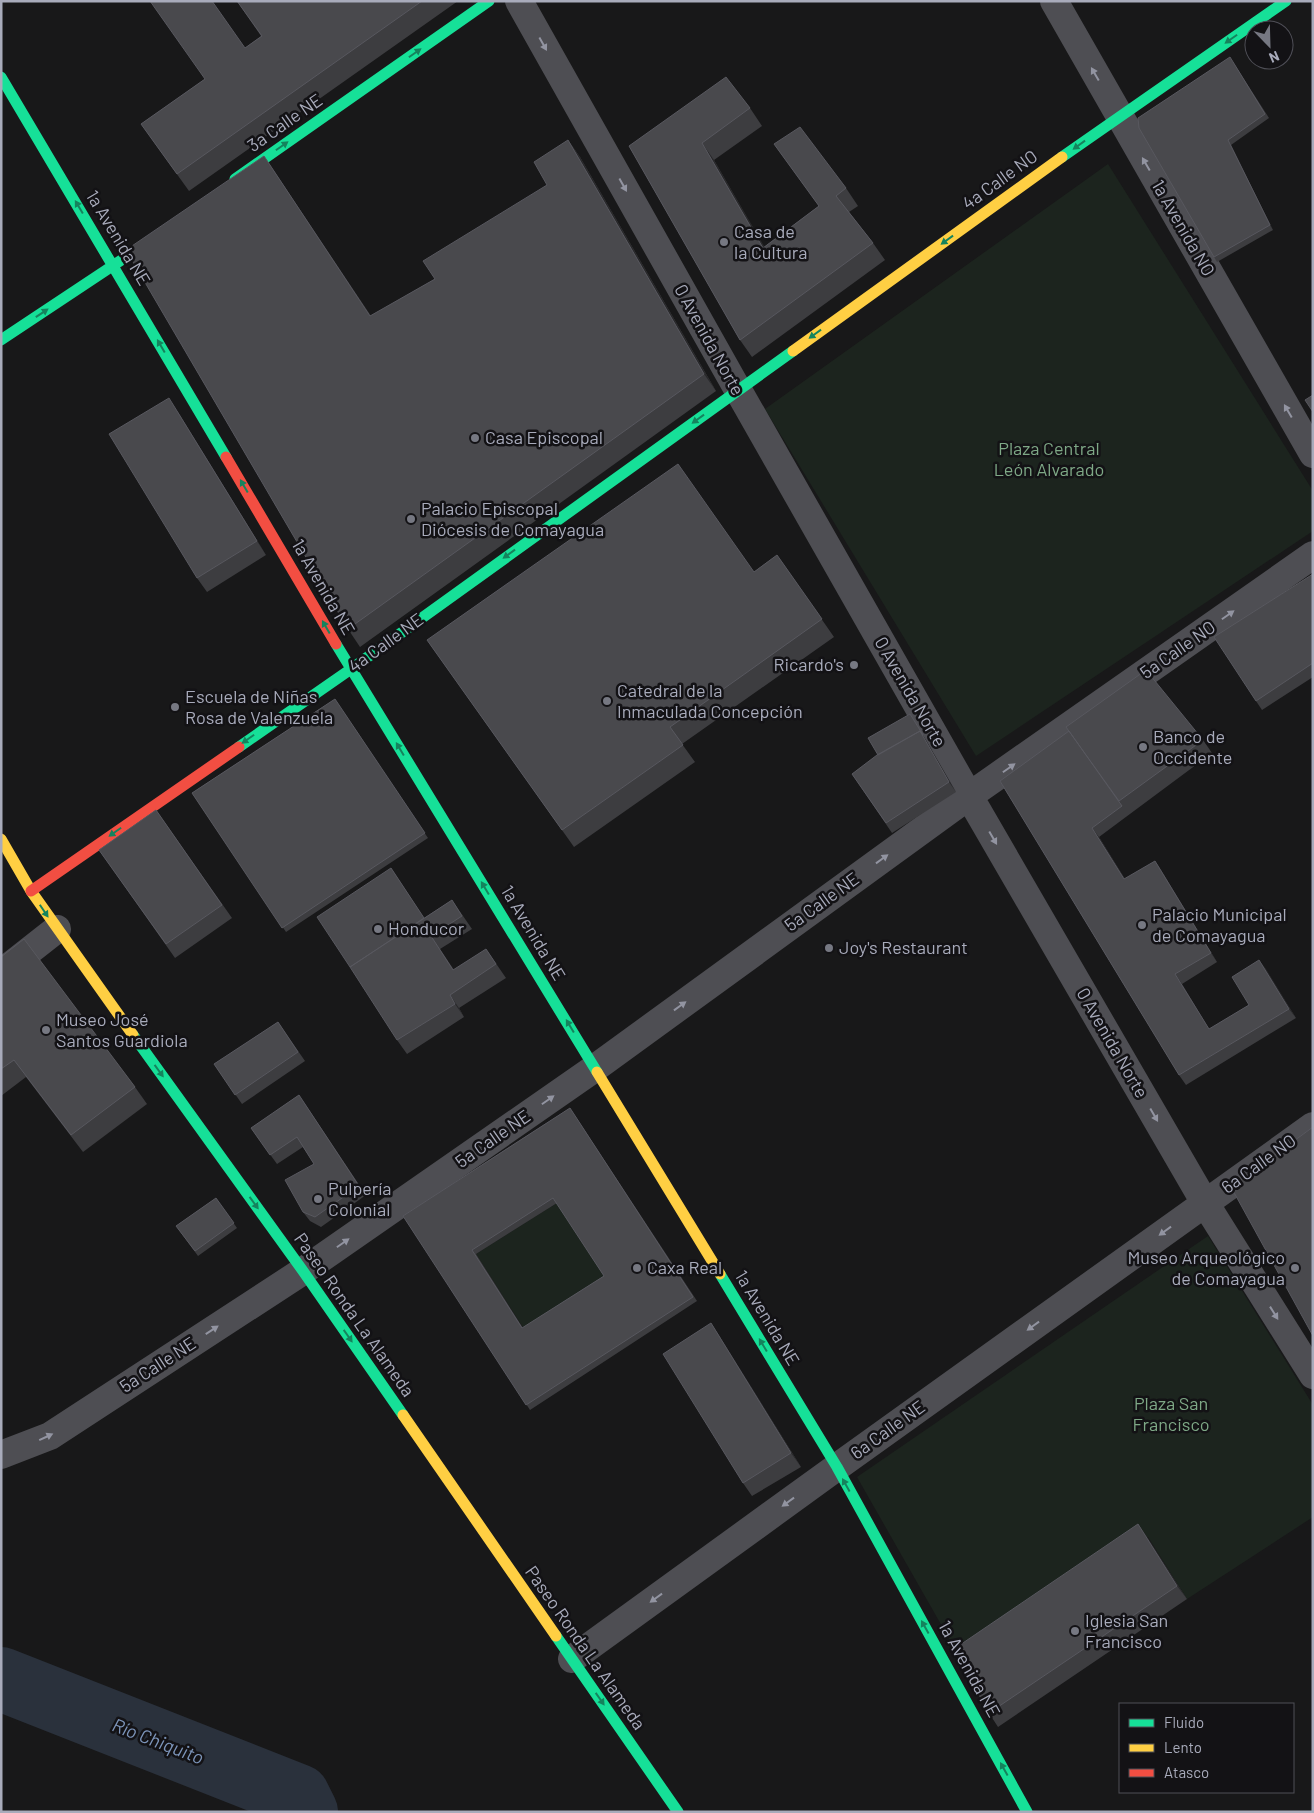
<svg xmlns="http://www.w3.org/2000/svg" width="1314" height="1813" font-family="Barlow,sans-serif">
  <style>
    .green { fill: #1c241e }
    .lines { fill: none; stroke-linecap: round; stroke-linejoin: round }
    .river { stroke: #2a313c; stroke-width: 64 }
    .street { stroke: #4e4e53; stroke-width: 28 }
    .fast { stroke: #16e098; stroke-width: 11 }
    .slow { stroke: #ffcf43; stroke-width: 11 }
    .jam { stroke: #f24e42; stroke-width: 11 }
    .wall { fill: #3d3d40; fill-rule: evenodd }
    .shaded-wall { fill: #29292b }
    .building { fill: #49494d; stroke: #58585f; fill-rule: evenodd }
    .oneway { fill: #15835d }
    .oneway2 { fill: #9294a1 }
    .poi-dot { fill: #767882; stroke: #131215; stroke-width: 2 }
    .labels { text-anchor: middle; stroke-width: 5; stroke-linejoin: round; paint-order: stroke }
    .street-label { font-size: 18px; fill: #a8abbb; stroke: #131215 }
    .poi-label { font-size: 18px; fill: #a8abbb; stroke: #131215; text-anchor: start }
    .park-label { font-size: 18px; fill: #7ea886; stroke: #131215 }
    .water-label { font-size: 19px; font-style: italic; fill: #7c94b9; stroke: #131215 }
  </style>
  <rect width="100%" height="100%" fill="#181819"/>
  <!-- green -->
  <path class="green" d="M1108,164L1313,491V531L976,756L765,409Z
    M557,1203L607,1281L526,1332L476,1254Z
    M1208,1236L1313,1405V1517L1187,1599L1148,1537L963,1663L857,1477Z"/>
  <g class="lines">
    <!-- river -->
    <path class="river" d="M1,1679L298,1796L306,1812"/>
    <!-- street -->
    <path class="street" d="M519,1L738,390L969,796L1205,1203L1313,1375
      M1054,1L1313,454
      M1,973L57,929
      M1,1455L50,1436L303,1271L595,1068L969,796L1313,555
      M572,1659L837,1467L1313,1126"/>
    <!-- fast -->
    <path class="fast" d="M1,77L226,457
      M1062,157L1286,1
      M235,179L489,1
      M1,340L129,255
      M336,644L597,1072
      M239,747L351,669L793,351
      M133,1035L303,1271L403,1415
      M720,1274L837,1467L1027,1812
      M556,1636L678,1812"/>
    <!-- slow -->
    <path class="slow" d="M793,351L1062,157
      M1,839L31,891L133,1035
      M597,1072L720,1274
      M403,1415L556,1636"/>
    <!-- jam -->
    <path class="jam" d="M226,457L336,644
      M31,891L239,747"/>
  </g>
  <!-- wall -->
  <path class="wall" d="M237,1H458L189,191L141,124L205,79L245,48L261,36Z
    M1233,62L1269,118L1231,145L1273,230L1217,262L1214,257Z
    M750,108L762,126L714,160L764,247L819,206L774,144L846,188L858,206L849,212L873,243L885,260L752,357L740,340L629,146Z
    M568,140L580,157L716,391L360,647L348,629L264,156L371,316L435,279L547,185Z
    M178,412L266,555L207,592L197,578Z
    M777,555L834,637L682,744L695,762L574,847L427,640L754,572Z
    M1313,574V677L1262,710L1256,701Z
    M335,699L428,838L286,932L192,793Z
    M913,719L956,792L892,833L852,774L878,755Z
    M1203,740L1212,753L1099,837L1125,879L1155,861L1161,870L1217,962L1182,984L1209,1029L1249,1005L1259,960L1296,1018L1186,1085L1179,1075L1000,781Z
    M156,810L232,918L175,958L99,850Z
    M391,868L424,918L452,900L472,929L440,949L454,970L486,949L506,978L459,1008L464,1017L407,1054L397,1040Z
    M1,957L135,1087L147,1104L83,1152L26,1077L1,1096Z
    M278,1022L305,1061L242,1104L214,1064Z
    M299,1095L366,1195L321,1227L310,1221L303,1212L314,1164L303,1147L277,1164L251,1128Z
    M570,1108L697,1301L530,1410L403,1216ZM557,1203L604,1276L523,1328L476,1254Z
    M216,1198L237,1228L198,1256L176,1226Z
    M711,1323L720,1337L801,1467L752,1496L743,1483Z
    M1138,1524L1187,1599L998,1727L989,1713Z"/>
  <!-- shaded-wall -->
  <path class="shaded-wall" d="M568,140L580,157L716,391L704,374Z
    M1228,140L1231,145L1273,230L1270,225Z
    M702,143L714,160L775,265L763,248Z
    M264,156L382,333L370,316Z
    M169,398L178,412L266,555L257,541Z
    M920,731L926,740L956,792L949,782Z
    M1092,828L1099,837L1131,889L1124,879Z
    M1155,861L1161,870L1217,962L1211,953Z
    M1259,960L1266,969L1296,1018L1289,1009Z
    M1175,974L1182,984L1215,1039L1209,1029Z
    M450,995L459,1008L464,1017L455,1004Z
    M711,1323L720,1337L801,1467L791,1453Z
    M1138,1524L1148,1538L1187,1599L1177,1586Z"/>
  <!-- building -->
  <path class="building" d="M150,1H212L245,48L262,36L237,1H422L177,174L141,124L205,79Z
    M1230,57L1265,114L1228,140L1270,225L1214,257L1139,128L1138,118Z
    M726,77L750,108L702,143L763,248L819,206L774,144L800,127L846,188L836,196L873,243L740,340L629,146Z
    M568,140L704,374L348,629L126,250L264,156L370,316L435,279L423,261L547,185L534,162Z
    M1313,395V412L1305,400Z
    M169,398L257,541L197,578L109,434Z
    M678,464L754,572L777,555L822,619L670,727L683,745L562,830L427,640Z
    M1313,574V663L1256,701L1214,637Z
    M1146,670L1203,740L1119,801L1066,727Z
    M335,699L425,833L282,928L192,793Z
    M910,714L923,735L920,731L878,755L868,738Z
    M920,731L949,782L886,823L852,774L877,755Z
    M1069,731L1122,806L1092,828L1124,879L1155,861L1211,953L1175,974L1209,1029L1249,1005L1232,977L1259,960L1289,1009L1179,1075L1000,781Z
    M156,810L222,905L166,944L99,850Z
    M391,868L424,918L350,967L317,917Z
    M452,900L462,916L431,936L453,970L486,949L496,964L450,995L455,1004L397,1040L350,967Z
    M24,939L135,1087L71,1135L14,1060L1,1069V957Z
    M278,1022L298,1052L235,1095L214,1064Z
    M299,1095L359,1186L315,1217L303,1212L285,1180L314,1164L297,1137L270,1155L251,1128Z
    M570,1108L693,1297L526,1405L403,1216ZM553,1198L604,1276L522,1328L472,1250Z
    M1313,1127V1336L1231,1187Z
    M216,1198L234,1223L195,1251L176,1226Z
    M711,1323L791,1453L743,1483L663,1354Z
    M1138,1524L1177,1586L989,1713L954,1649Z"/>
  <!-- one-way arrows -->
  <defs><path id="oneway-solid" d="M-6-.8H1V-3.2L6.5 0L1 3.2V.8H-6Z" transform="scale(1.25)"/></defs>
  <g class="oneway">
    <use href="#oneway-solid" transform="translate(1231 39) rotate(145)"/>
    <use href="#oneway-solid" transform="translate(415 53) rotate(-35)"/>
    <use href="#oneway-solid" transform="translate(1079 145) rotate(144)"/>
    <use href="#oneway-solid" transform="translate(282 146) rotate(-35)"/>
    <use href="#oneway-solid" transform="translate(79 207) rotate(-121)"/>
    <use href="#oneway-solid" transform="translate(947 240) rotate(144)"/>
    <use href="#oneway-solid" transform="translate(42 313) rotate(-34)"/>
    <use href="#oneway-solid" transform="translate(815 334) rotate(144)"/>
    <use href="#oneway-solid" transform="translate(161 346) rotate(-120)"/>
    <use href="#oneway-solid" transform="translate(698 419) rotate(144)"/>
    <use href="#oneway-solid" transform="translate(244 486) rotate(-120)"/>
    <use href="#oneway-solid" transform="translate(509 554) rotate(144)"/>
    <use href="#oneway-solid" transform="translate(326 627) rotate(-120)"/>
    <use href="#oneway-solid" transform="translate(248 739) rotate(145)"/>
    <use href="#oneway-solid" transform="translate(400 749) rotate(-121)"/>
    <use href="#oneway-solid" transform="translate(115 832) rotate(145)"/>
    <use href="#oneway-solid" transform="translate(485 888) rotate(-121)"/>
    <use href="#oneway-solid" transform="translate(44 911) rotate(56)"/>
    <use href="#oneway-solid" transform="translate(570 1026) rotate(-121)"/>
    <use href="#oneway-solid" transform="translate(159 1071) rotate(54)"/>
    <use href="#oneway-solid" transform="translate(254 1203) rotate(54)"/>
    <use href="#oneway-solid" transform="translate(348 1336) rotate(55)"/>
    <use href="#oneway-solid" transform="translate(763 1345) rotate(-121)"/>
    <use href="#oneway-solid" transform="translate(846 1485) rotate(-119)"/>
    <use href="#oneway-solid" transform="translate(925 1627) rotate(-119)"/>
    <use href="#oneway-solid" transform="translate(600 1699) rotate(55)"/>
    <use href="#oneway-solid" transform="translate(1004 1769) rotate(-119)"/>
  </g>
  <g class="oneway2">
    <use href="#oneway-solid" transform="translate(543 44) rotate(61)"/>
    <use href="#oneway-solid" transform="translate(1095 74) rotate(-120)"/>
    <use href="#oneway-solid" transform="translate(1146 164) rotate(-120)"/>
    <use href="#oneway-solid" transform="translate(623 185) rotate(61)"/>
    <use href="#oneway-solid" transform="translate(1288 411) rotate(-120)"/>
    <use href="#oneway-solid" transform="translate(1228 615) rotate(-35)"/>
    <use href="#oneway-solid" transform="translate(1009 768) rotate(-35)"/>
    <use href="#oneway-solid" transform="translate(993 838) rotate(60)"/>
    <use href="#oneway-solid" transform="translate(882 859) rotate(-36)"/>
    <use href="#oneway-solid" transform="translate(680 1006) rotate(-36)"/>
    <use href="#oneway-solid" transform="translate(548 1100) rotate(-35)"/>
    <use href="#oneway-solid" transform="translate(1154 1115) rotate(60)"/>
    <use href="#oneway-solid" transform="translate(1165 1231) rotate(144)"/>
    <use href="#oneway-solid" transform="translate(343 1243) rotate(-35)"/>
    <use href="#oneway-solid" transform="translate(1274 1313) rotate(58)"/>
    <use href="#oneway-solid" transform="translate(1033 1326) rotate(144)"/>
    <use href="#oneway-solid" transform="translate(212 1330) rotate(-33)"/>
    <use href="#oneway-solid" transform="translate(46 1437) rotate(-25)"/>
    <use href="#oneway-solid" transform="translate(788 1502) rotate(144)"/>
    <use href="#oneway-solid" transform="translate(656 1598) rotate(144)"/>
  </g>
  <!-- markers -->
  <g class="poi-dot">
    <circle cx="724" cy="242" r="5"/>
    <circle cx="475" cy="438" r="5"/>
    <circle cx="411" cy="519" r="5"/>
    <circle cx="854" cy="665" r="5"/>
    <circle cx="607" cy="701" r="5"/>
    <circle cx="175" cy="707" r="5"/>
    <circle cx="1143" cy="747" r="5"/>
    <circle cx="1142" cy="925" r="5"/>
    <circle cx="378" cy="929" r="5"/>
    <circle cx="829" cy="948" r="5"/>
    <circle cx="46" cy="1030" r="5"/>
    <circle cx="318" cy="1199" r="5"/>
    <circle cx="637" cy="1268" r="5"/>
    <circle cx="1295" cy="1268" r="5"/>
    <circle cx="1075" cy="1631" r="5"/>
  </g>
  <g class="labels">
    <!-- street labels -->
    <g class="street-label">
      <text transform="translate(285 123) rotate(-35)" y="6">3a Calle NE</text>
      <text transform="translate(1000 180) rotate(-36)" y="6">4a Calle NO</text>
      <text transform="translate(1183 228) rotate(60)" y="6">1a Avenida NO</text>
      <text transform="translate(118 238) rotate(59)" y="6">1a Avenida NE</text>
      <text transform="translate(709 340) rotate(61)" y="6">0 Avenida Norte</text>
      <text transform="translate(323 587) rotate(60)" y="6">1a Avenida NE</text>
      <text transform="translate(386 643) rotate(-36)" y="6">4a Calle NE</text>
      <text transform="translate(1178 650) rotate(-35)" y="6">5a Calle NO</text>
      <text transform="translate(910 692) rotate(60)" y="6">0 Avenida Norte</text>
      <text transform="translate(822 902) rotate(-36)" y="6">5a Calle NE</text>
      <text transform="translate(533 933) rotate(59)" y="6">1a Avenida NE</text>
      <text transform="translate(1112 1043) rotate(60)" y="6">0 Avenida Norte</text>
      <text transform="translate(493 1139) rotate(-35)" y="6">5a Calle NE</text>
      <text transform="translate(1259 1164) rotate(-36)" y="6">6a Calle NO</text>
      <text transform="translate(354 1315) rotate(55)" y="6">Paseo Ronda La Alameda</text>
      <text transform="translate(767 1318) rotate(59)" y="6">1a Avenida NE</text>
      <text transform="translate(158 1365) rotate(-33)" y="6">5a Calle NE</text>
      <text transform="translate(888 1430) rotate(-36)" y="6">6a Calle NE</text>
      <text transform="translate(585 1648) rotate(55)" y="6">Paseo Ronda La Alameda</text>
      <text transform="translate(969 1669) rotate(61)" y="6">1a Avenida NE</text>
    </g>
    <!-- poi labels -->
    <g class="poi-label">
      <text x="734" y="238">Casa de<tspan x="734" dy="21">la Cultura</tspan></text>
      <text x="485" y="444">Casa Episcopal</text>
      <text x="421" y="515">Palacio Episcopal<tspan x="421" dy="21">Diócesis de Comayagua</tspan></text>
      <text x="844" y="671" text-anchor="end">Ricardo's</text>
      <text x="617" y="697">Catedral de la<tspan x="617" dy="21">Inmaculada Concepción</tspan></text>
      <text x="185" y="703">Escuela de Niñas<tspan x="185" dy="21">Rosa de Valenzuela</tspan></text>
      <text x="1153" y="743">Banco de<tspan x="1153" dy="21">Occidente</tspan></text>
      <text x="1152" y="921">Palacio Municipal<tspan x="1152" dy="21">de Comayagua</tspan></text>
      <text x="388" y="935">Honducor</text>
      <text x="839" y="954">Joy's Restaurant</text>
      <text x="56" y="1026">Museo José<tspan x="56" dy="21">Santos Guardiola</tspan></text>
      <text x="328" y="1195">Pulpería<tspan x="328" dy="21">Colonial</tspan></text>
      <text x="1285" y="1264" text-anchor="end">Museo Arqueológico<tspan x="1285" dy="21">de Comayagua</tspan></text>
      <text x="647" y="1274">Caxa Real</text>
      <text x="1085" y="1627">Iglesia San<tspan x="1085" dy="21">Francisco</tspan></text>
    </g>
    <!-- park labels -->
    <g class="park-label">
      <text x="1049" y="455">Plaza Central<tspan x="1049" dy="21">León Alvarado</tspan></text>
      <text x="1171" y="1410">Plaza San<tspan x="1171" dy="21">Francisco</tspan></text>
    </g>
    <!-- water labels -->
    <g class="water-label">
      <text transform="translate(158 1741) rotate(21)" y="7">Río Chiquito</text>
    </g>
  </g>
  <!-- border -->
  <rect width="1314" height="1813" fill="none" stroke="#a8abbb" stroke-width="5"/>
  <!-- legend -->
  <rect x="1119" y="1703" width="175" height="90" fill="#131215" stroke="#4f4f57"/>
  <rect x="1129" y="1719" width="25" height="8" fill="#16e098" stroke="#4f4f57"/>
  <text x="1164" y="1728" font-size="15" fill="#a8abbb">Fluido</text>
  <rect x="1129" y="1744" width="25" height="8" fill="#ffcf43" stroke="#4f4f57"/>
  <text x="1164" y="1753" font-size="15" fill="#a8abbb">Lento</text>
  <rect x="1129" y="1769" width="25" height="8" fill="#f24e42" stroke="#4f4f57"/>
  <text x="1164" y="1778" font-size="15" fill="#a8abbb">Atasco</text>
  <!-- north arrow -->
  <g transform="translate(1269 45) rotate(157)"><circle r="24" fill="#131215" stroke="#4f4f57"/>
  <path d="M0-4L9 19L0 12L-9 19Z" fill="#767882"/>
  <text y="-8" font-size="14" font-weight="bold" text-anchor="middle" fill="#a8abbb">N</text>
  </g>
</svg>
